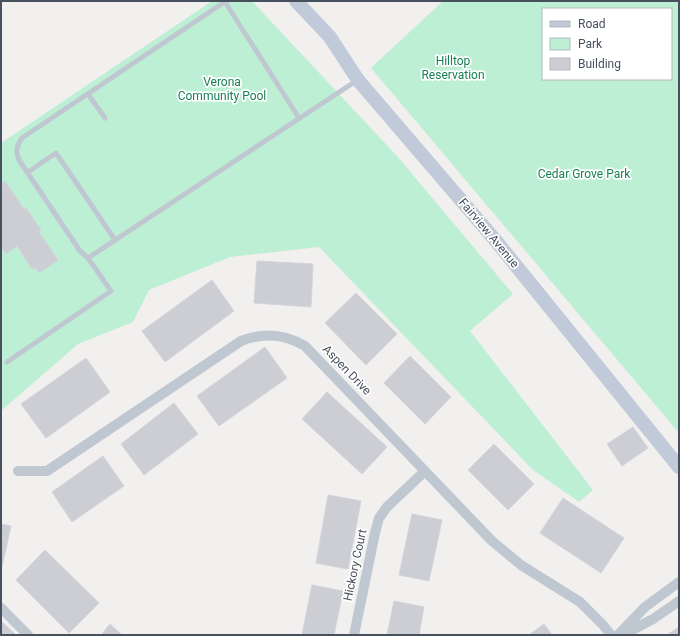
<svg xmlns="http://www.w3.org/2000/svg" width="680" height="636" font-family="Roboto,sans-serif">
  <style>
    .green { fill: #bdefd5; fill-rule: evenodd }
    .building { fill: #ccced4; stroke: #d3d4db }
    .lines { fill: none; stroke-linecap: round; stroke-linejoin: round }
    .lane { stroke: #bfc8d1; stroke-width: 5 }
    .street { stroke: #bfc8d1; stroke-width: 10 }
    .secondary { stroke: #c1cad8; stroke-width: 14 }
    .labels { text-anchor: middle; stroke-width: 3.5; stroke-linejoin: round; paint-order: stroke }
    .park-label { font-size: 12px; fill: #167f54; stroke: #fff }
    .street-label { font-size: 12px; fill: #47505d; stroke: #fff }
  </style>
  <rect width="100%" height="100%" fill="#f2efef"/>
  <!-- green -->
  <path class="green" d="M212,1H252L397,156L513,294L470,331L593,490L579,502L533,470L319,247L230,257L149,290L133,322L78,344L1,411V143Z
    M443,1H679V433L371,68ZM543,9H671V79H543Z"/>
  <!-- building -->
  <path class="building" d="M5,181L24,209L26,208L41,230L39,232L58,260L39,273L35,267L32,269L17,246L6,254L1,247V225L2,224L1,222V184Z
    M257,261L313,264L311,307L254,303Z
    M212,280L234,311L165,362L142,331Z
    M356,293L397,334L366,365L325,323Z
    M265,347L287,378L219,426L197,396Z
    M410,356L451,397L425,424L384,383Z
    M86,358L110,392L46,438L21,404Z
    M327,392L387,447L362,474L302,419Z
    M174,403L198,434L144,475L121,444Z
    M633,427L648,448L622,466L607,444Z
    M494,444L534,484L508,510L468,470Z
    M103,456L124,486L72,522L52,492Z
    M328,495L361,501L348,569L316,563Z
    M563,498L624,538L601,573L540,533Z
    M412,514L442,520L429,581L399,575Z
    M1,524L11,526L2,567L1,566Z
    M45,550L99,603L69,633L16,580Z
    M312,585L343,591L334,635H302Z
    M394,601L424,607L419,635H387Z
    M1,621L16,635H1Z
    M110,624L122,635H101Z
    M544,624L552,635H529Z
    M679,627V635H667Z"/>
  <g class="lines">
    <!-- lane -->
    <path class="lane" d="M226,1L22,138C17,145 15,151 19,160L80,251L88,258L356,81
      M225,2L299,118
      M88,94L105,118
      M28,172L56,153L115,240
      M7,362L111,291L88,258"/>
    <!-- street -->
    <path class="street" d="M18,471H47L241,341C264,332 285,334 305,346L492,541L521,565L580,602L603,625L611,635
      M1,608L28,635
      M354,635L375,533L379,518L387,507L425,471
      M618,635L645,607L679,582
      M623,635L653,619L679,601"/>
    <!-- secondary -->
    <path class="secondary" d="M296,1L330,37L358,80L496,241L679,467"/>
  </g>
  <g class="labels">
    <!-- park labels -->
    <g class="park-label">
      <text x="453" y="65">Hilltop<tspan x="453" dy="14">Reservation</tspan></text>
      <text x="222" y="86">Verona<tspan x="222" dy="14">Community Pool</tspan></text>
      <text x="584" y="178">Cedar Grove Park</text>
    </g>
    <!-- street labels -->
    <g class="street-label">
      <text transform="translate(489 233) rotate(50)" y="4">Fairview Avenue</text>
      <text transform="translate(347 370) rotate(46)" y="4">Aspen Drive</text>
      <text transform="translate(355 565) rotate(-78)" y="4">Hickory Court</text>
    </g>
  </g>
  <!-- border -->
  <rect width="680" height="636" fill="none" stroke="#47505d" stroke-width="4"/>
  <!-- legend -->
  <rect x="542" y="8" width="130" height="72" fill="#ffffff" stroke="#b5b9be"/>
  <rect x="550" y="21" width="20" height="6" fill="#c1cad8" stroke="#b5b9be"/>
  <text x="578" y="28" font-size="12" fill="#47505d">Road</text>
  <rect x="550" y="38" width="20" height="12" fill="#bdefd5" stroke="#b5b9be"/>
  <text x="578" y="48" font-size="12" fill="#47505d">Park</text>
  <rect x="550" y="58" width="20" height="12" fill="#ccced4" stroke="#b5b9be"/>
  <text x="578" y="68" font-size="12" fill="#47505d">Building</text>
</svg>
